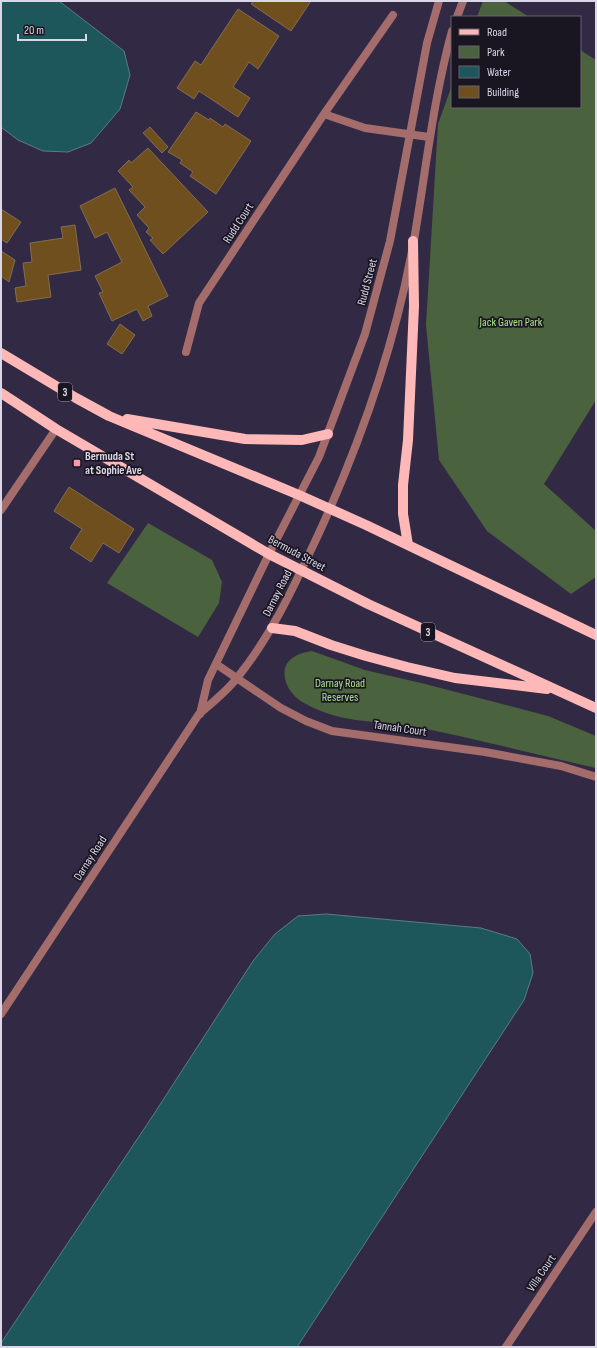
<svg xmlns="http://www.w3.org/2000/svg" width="597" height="1348" font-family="'Sofia Sans Condensed',sans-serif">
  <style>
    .green { fill: #4a623d }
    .water { fill: #1e575b; stroke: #577d85 }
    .building { fill: #704f1e; stroke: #826d52 }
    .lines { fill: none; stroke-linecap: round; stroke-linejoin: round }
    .minor { stroke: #a46d6c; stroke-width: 8 }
    .primary { stroke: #fdb8b7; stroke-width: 10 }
    .poi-dot { fill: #f39aab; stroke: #191521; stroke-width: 1.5 }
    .labels { text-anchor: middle; stroke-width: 3.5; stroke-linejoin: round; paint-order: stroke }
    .shield { fill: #191521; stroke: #a19dac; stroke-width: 1 }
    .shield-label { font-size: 11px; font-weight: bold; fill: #dbd7e8 }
    .street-label { font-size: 12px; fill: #dbd7e8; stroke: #191521 }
    .park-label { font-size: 12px; fill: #ade38c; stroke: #191521 }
    .poi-label { font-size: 12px; font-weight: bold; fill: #dbd7e8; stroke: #191521; text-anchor: start }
  </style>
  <rect width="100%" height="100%" fill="#322a44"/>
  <!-- green -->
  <path class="green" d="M483,1H504L529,17H477Z
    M580,50L596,60V400L544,484L596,531V577L571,594L487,531L439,460L426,325L438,124L452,85V107H580Z
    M148,523L212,560L222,582L219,603L198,637L107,583Z
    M312,651L365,670L425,684L548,716L596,736V768C538,755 480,740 422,728C381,720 342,725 304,703C292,696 282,683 285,668C289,656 301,653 312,651Z"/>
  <!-- water -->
  <path class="water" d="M1,1H59L124,51L130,75L120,109L91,143L68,152L43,151L18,140L1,127Z
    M326,914L481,928L517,939L530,954L533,973L524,1000L297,1347H1V1343L152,1117L253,961L275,934L298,916Z"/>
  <!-- building -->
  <path class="building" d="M253,1H311L291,31L251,4Z
    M238,9L279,36L258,69L249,62L233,87L250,98L238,117L199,91L194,99L177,88L195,61L201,65Z
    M196,112L209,120L210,118L223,127L225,124L251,141L216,194L190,176L193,172L180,163L182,160L168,152Z
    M150,127L168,147L162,153L143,133Z
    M148,148L208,212L163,254L150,240L153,238L146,232L149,228L137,215L145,207L129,190L133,187L118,171L129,160L131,163Z
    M115,188L168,296L148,306L152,316L143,321L137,309L112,321L99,293L103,292L95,276L122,262L107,232L95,238L80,206Z
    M1,209L21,222L7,243L1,239Z
    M75,225L81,270L48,275L51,297L17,302L15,288L26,286L23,263L32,262L30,243L63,238L61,227Z
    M1,251L15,260L9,282L1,276Z
    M120,324L135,335L122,354L107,344Z
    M69,487L134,529L119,553L103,543L91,562L70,548L82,529L54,511Z"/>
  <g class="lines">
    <!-- minor -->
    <path class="minor" d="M457,17L463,1
      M324,114L365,128L429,137
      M186,352L199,303L324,114L393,15
      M1,510L56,429
      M216,664L281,708L306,721L332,731L485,752L561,766L596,777
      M200,714L208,680L269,554L319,457L365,334L390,241L427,43L439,1
      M1,1014L199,714C212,703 226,692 237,678C272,635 295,584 319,533C362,439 396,342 414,240C426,170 433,100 452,31
      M506,1347L596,1212"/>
    <!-- primary -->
    <path class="primary" d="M1,353L76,398L109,416L299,495L366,525L596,635
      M1,393L56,429L269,554L368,604L596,708
      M127,419L245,439L302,440L328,434
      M408,545L403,514V485L408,440L414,306L413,241
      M272,628L295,631L331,645L366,656L407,667L455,678L547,689"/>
  </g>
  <!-- markers -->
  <rect class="poi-dot" x="73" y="459" width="8" height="8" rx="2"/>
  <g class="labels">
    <!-- shield labels -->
    <g class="shield">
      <rect x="58" y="383" width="14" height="18" rx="3"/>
      <rect x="421" y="623" width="14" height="18" rx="3"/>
    </g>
    <g class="shield-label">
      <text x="65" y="396">3</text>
      <text x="428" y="636">3</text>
    </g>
    <!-- street labels -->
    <g class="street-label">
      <text transform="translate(238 223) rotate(-57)" y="4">Rudd Court</text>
      <text transform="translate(367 282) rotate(-75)" y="4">Rudd Street</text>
      <text transform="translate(297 553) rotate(28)" y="4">Bermuda Street</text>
      <text transform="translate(277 593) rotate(-63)" y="4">Darnay Road</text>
      <text transform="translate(400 728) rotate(8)" y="4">Tannah Court</text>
      <text transform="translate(90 858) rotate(-57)" y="4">Darnay Road</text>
      <text transform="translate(541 1273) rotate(-56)" y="4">Villa Court</text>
    </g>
    <!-- park labels -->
    <g class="park-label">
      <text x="511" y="326">Jack Gaven Park</text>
      <text x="340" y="687">Darnay Road<tspan x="340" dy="14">Reserves</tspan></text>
    </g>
    <!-- poi labels -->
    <g class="poi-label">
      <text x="85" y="460">Bermuda St<tspan x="85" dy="14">at Sophie Ave</tspan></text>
    </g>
  </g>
  <!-- border -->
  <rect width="597" height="1348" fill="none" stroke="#dbd7e8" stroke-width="4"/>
  <!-- legend -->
  <rect x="451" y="16" width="130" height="92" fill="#191521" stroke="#676371"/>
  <rect x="459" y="29" width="20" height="6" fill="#fdb8b7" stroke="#676371"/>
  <text x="487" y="36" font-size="12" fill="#dbd7e8">Road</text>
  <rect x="459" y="46" width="20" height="12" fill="#4a623d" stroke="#676371"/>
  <text x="487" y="56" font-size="12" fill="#dbd7e8">Park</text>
  <rect x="459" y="66" width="20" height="12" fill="#1e575b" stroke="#676371"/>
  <text x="487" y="76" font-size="12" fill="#dbd7e8">Water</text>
  <rect x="459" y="86" width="20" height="12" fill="#704f1e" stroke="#676371"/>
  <text x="487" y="96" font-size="12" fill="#dbd7e8">Building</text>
  <!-- scale -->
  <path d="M18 34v6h68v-6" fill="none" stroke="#dbd7e8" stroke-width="2"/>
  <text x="24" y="34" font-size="12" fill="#dbd7e8" stroke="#191521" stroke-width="3" paint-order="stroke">20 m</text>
</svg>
